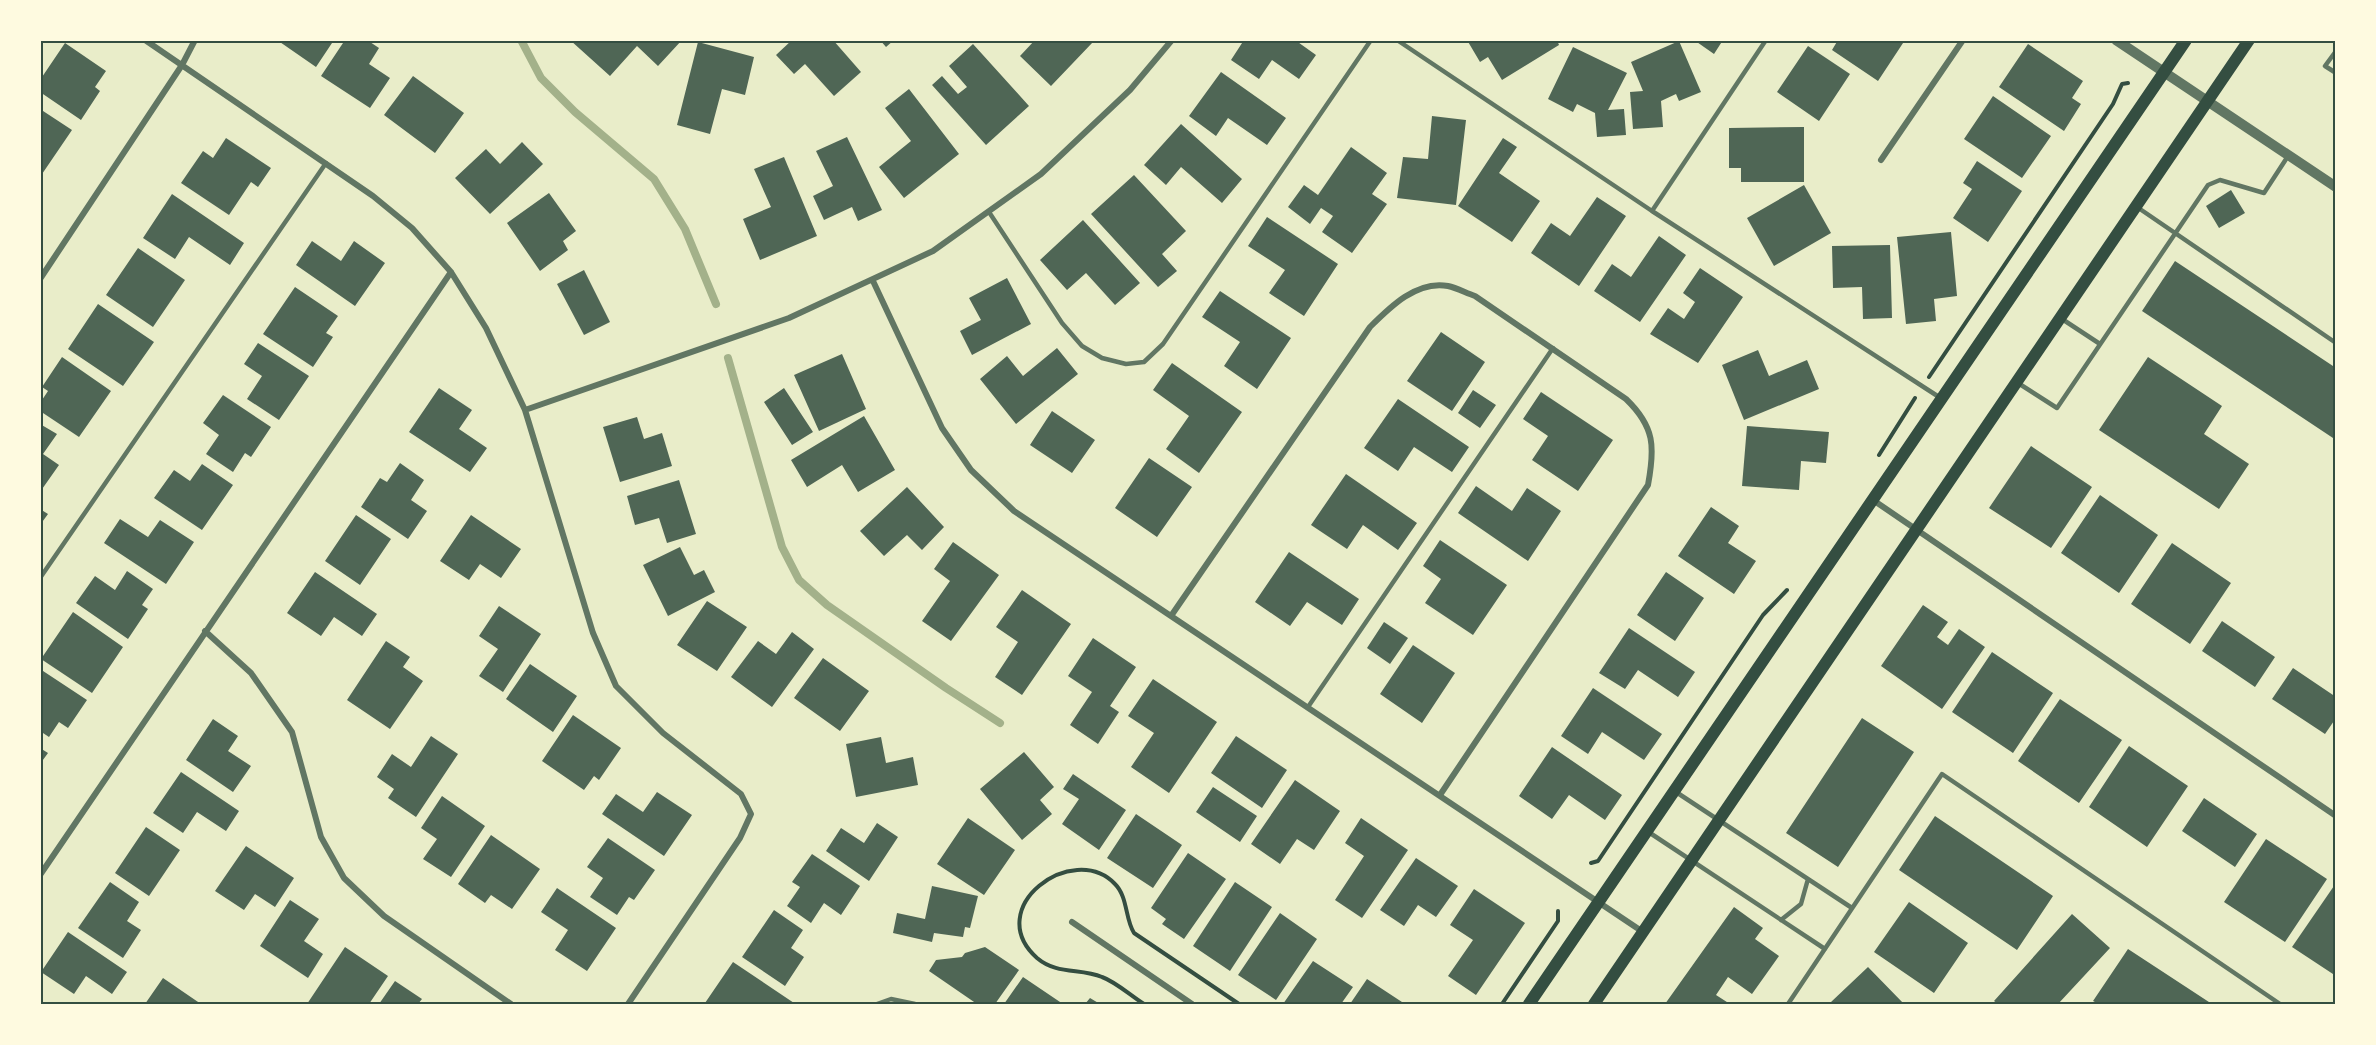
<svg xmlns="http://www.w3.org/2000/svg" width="2376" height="1045" font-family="Commissioner,sans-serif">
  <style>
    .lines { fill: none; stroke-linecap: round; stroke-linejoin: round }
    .stream { stroke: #a3b18a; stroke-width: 8 }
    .building { fill: #4f6655 }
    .path { stroke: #344e41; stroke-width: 4 }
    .service { stroke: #617663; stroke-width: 4.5 }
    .minor { stroke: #617663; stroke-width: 6 }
    .tertiary { stroke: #617663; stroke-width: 10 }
    .secondary { stroke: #344e41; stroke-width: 12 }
    .neatline { fill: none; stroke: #344e41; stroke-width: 2 }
  </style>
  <rect width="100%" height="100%" fill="#e9edc9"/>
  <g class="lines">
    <!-- stream -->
    <path class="stream" d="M521,40L541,78L575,112L654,179L685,229L716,304
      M728,358L782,547L799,580L827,605L946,688L1000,723"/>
  </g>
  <!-- building -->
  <path class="building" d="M277,40H334L316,67Z
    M345,40H367L379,48L369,64L390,78L370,108L321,76Z
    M570,40H682L658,66L637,46L610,76Z
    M792,40H833L861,72L834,96L805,64L794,74L776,55Z
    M880,40H894L886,47Z
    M1035,40H1092L1093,42L1051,86L1020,56Z
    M1244,40H1295L1316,55L1299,79L1272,60L1259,79L1231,60Z
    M1467,40H1557L1559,45L1502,80L1488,57L1480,62Z
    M1694,40H1723L1714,54Z
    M1838,40H1905L1878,81L1832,50Z
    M1679,41L1701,92L1679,101L1676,94L1661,101L1663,127L1633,129L1630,92L1643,91L1631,62Z
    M698,42L754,57L745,95L722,89L710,134L677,125Z
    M65,43L106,71L95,87L100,91L81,120L40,92V80Z
    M973,44L1029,106L986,145L932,85L942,76L958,94L967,87L949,66Z
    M2028,44L2083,81L2072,98L2081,104L2064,131L1999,87Z
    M1808,46L1850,74L1819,121L1777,92Z
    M1573,47L1627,73L1608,110L1624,109L1626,135L1597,137L1595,113L1577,104L1573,112L1548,99Z
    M1221,72L1286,118L1267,145L1228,118L1216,136L1189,116Z
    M413,76L464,113L435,153L384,115Z
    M909,89L959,154L904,198L879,167L911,141L885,108Z
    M1993,96L2051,136L2022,178L1964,139Z
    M40,109L72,130L40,177Z
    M1432,116L1466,120L1456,205L1397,198L1403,157L1428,159Z
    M1181,124L1242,179L1222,203L1181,167L1166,185L1144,165Z
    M1804,127V182H1741V168H1729V128Z
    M847,137L882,210L858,221L852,207L824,220L813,196L833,186L816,151Z
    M226,138L271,168L258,187L251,182L229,215L181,183L203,151L213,158Z
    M1503,138L1517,147L1499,173L1540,201L1512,242L1458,206Z
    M522,142L543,164L490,214L455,178L486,149L500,164Z
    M1351,147L1387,173L1372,194L1387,204L1352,253L1322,232L1333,216L1321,208L1310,224L1288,207L1304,185L1318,195Z
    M784,157L817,236L760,260L743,219L771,207L754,169Z
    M1977,161L2022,191L1988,242L1953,218L1972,189L1963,183Z
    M1134,175L1186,231L1162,254L1177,271L1158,287L1091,214Z
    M1804,185L1831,233L1774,266L1747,218Z
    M2231,190L2245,213L2219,228L2206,206Z
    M549,193L576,231L563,241L568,250L540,271L507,223Z
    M172,194L244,243L230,265L189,237L175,259L143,238Z
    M1597,197L1626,216L1579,286L1531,253L1551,223L1570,236Z
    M1267,217L1338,264L1304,316L1269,293L1285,270L1248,246Z
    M1083,220L1140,283L1115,305L1086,273L1067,290L1040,260Z
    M1951,232L1957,296L1934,299L1936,321L1906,324L1897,237Z
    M1659,236L1686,255L1640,322L1594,291L1612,264L1631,277Z
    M312,241L341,261L354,241L385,263L355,306L296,265Z
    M1890,245L1892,318L1863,319L1862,287L1833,288L1832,246Z
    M138,248L185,280L153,327L106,295Z
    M2175,261L2336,368V440L2142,311Z
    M1700,268L1743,297L1698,363L1650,334L1668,308L1684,319L1695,302L1683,293Z
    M584,270L610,322L584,335L557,284Z
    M1007,278L1031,324L972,355L960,331L981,320L969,298Z
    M295,287L338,316L326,333L333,337L313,367L263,334Z
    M1220,291L1291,338L1257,389L1224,366L1240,342L1202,317Z
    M98,304L154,342L123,386L68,349Z
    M1441,332L1485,362L1452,411L1407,381Z
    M258,343L309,376L279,420L247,399L262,376L244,364Z
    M1057,348L1078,374L1016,424L980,379L1007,356L1023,376Z
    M1758,350L1769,376L1807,360L1819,389L1744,420L1722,365Z
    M842,354L866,409L819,431L794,375Z
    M62,357L111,391L79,437L40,411V403L48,391L42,387Z
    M2148,357L2222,406L2204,434L2249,464L2219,509L2099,430Z
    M1172,363L1242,412L1199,473L1166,449L1189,416L1153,390Z
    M439,388L472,410L459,429L487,448L470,472L409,432Z
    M784,388L813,432L792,445L764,402Z
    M1473,390L1496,405L1480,428L1458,413Z
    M1541,392L1613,440L1578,491L1532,460L1548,436L1523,419Z
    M223,395L271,427L251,457L245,453L233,472L206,454L219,435L203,423Z
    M1398,399L1469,447L1452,472L1414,447L1398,471L1364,448Z
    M1052,411L1095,440L1072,473L1030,445Z
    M864,416L895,470L858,492L842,465L807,487L791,460Z
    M637,417L644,439L662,433L672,466L620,482L603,427Z
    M40,424L57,434L43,454L59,465L40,492Z
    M1747,426L1829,432L1826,463L1801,461L1799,490L1742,486Z
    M2031,446L2092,487L2051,548L1989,508Z
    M1149,458L1192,487L1157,537L1115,508Z
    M400,463L424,480L411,500L427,511L408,539L361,507L380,478L387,482Z
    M202,464L233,485L202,530L154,498L174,470L190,481Z
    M1346,474L1417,523L1398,550L1363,525L1347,549L1311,525Z
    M679,480L696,534L667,543L659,518L635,525L627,496Z
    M1476,486L1512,511L1527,488L1561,511L1528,561L1458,513Z
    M907,487L944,527L922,550L907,535L884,556L860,531Z
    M2100,495L2158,535L2119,593L2061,553Z
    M1711,507L1739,526L1728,543L1756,561L1734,594L1678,556Z
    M40,509L48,514L40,525Z
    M356,515L391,539L360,585L325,561Z
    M471,515L521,549L501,578L480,564L469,580L440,561Z
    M120,519L148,537L160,520L194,542L166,584L104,543Z
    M1440,540L1507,585L1473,635L1425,603L1441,579L1423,566Z
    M953,542L999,575L951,641L922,621L950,581L934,569Z
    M2172,543L2231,583L2190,644L2131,604Z
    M680,547L694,575L704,570L715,592L668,616L643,565Z
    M1289,552L1359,599L1342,625L1307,602L1290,626L1255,602Z
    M127,571L153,589L142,605L148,609L128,639L76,603L95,576L115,590Z
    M315,572L377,614L362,636L334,617L321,636L287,613Z
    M1666,572L1704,598L1675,641L1637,615Z
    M1022,590L1071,624L1022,695L995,677L1018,642L996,627Z
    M707,601L747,627L717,671L677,645Z
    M1923,605L1948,622L1937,637L1948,645L1959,629L1985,647L1942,709L1881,666Z
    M499,606L541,634L503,692L479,676L498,649L479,636Z
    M73,612L123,647L92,693L41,659Z
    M2222,621L2275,657L2255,687L2202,651Z
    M1384,622L1408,638L1390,664L1367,648Z
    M1629,628L1695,672L1678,697L1638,670L1625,689L1599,673Z
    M792,632L814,649L772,707L731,677L758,641L776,654Z
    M1093,638L1136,667L1110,706L1119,712L1098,744L1070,725L1092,692L1068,676Z
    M386,641L410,657L403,667L423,681L390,729L347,700Z
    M1413,645L1455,673L1422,723L1380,694Z
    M1992,652L2053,693L2013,753L1952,712Z
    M823,658L869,691L840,731L794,698Z
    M530,664L577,696L553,732L506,699Z
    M2293,668L2336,697V718L2325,734L2272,699Z
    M40,669L87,700L68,728L59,722L49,737L40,731Z
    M1153,679L1217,722L1169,793L1131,767L1154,733L1128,716Z
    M1593,688L1662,734L1644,760L1602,732L1588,754L1561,736Z
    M2060,699L2122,740L2079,803L2018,761Z
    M573,715L621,748L599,780L594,776L584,790L542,761Z
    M1862,718L1914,752L1838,867L1786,833Z
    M213,719L238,736L228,751L251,766L233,792L186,760Z
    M431,736L458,754L416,817L388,798L394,789L377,777L392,754L411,767Z
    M1236,736L1287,770L1262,808L1211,773Z
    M881,737L886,763L913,757L918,785L856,797L846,744Z
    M2129,746L2188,786L2147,847L2089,807Z
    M1552,747L1622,795L1605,820L1569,795L1552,819L1519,796Z
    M40,748L48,753L40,764Z
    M1024,752L1054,787L1040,800L1052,814L1022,840L980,789Z
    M181,772L239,811L226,831L197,812L183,833L153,813Z
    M1073,774L1126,810L1099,850L1062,824L1079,799L1063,789Z
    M1295,780L1340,811L1314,850L1297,839L1280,864L1251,844Z
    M1213,787L1257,816L1240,842L1196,812Z
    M657,792L692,815L664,856L602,814L616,794L643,812Z
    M442,796L485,826L451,877L423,859L437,839L421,828Z
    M2204,798L2257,834L2235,867L2182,831Z
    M1136,814L1182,845L1153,888L1107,858Z
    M1935,816L2053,896L2017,950L1899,870Z
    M968,818L1015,850L984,895L937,864Z
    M1361,818L1408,850L1362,918L1335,900L1364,856L1345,843Z
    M877,823L898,837L869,881L826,851L841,828L864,843Z
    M146,827L180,850L149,896L115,873Z
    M491,835L540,869L512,909L491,895L485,903L458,884Z
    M608,838L655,870L634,900L629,897L617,915L590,897L603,878L587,867Z
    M2266,839L2327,879L2285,942L2224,902Z
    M246,846L294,878L275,907L255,894L244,910L215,891Z
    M1188,853L1226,879L1184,939L1162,924L1166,919L1151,908Z
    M812,854L860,886L841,915L824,903L811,923L787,906L800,887L792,882Z
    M1416,858L1458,886L1436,917L1418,905L1404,926L1380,910Z
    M110,882L139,902L127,921L141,930L123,958L78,928Z
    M1235,882L1272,907L1230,971L1193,946Z
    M2336,883V976L2292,947Z
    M932,886L978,896L970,928L965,927L963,937L934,933L932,942L893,933L897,913L925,919Z
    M557,888L616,928L587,971L555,950L568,930L541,912Z
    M1474,889L1525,923L1476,995L1448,976L1473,940L1450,925Z
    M290,900L319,919L304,941L323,954L308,978L260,946Z
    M1909,902L1968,943L1934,993L1874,952Z
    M1734,907L1763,928L1755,939L1779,956L1752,994L1728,977L1716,995L1730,1004H1665Z
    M774,910L803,930L791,948L804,957L785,986L742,957Z
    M1280,913L1317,939L1276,1000L1238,975Z
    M2072,914L2110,948L2058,1004H1998L1994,1001Z
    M68,932L127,972L112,994L86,976L74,994L41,972Z
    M345,947L388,976L369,1004H307Z
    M985,947L1019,970L995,1004H977L929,971L936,960L962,957L965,953Z
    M2128,949L2212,1004H2099L2093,1001Z
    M1313,961L1353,987L1341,1004H1283Z
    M733,962L794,1003L793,1004L705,1003Z
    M1868,967L1904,1004H1833L1831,1002Z
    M1023,977L1063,1004H1004Z
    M163,978L201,1004H145Z
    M1367,979L1405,1004H1350Z
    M395,981L422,999L418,1004H379Z
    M1090,998L1100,1004H1085Z"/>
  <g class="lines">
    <!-- path -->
    <path class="path" d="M1929,377L2113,104L2122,84L2128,83
      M1879,455L1915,398
      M1591,863L1598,861L1763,615L1787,590
      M1144,1004C1131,996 1116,982 1102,977C1080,968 1057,975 1037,958C981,908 1073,840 1115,884C1128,897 1125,919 1134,933L1239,1004
      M1502,1004L1558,921V911"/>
    <!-- service -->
    <path class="service" d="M1397,40L1652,211L1766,40
      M2336,51L2325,66L2336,73
      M2137,207L2336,343
      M1652,211L1939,397
      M989,212L1062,323L1082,346L1102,358L1126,364L1144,362L1163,344L1371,40
      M2062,319L2100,344
      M2018,383L2057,408L2208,185L2220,180L2264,193L2288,156
      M40,578L326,163
      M1308,707L1553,348
      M1676,792L1852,908
      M1647,831L1825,949
      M1781,920L1801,904L1808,879
      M877,1004L891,999L915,1004
      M1788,1004L1942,774L2280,1004"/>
    <!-- minor -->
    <path class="minor" d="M145,40L373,196L412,228L451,272L486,328L525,410L593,633L616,686L663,733L741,794L751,814L740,838L628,1004
      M1881,160L1963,40
      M40,279L182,65L195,40
      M873,281L942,428L971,470L1014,511L1643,932
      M525,410L789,318L933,251L1041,174L1130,90L1172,40
      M1873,500L2336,816
      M1171,616L1370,327C1390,307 1417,280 1448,286C1457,288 1466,293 1475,296L1626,399C1655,427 1655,447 1648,485L1440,795
      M205,631L251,673L292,732L321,837L344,878L384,916L511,1004
      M40,875L451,272
      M1072,922L1192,1004"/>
    <!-- tertiary -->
    <path class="tertiary" d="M2116,40L2336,187"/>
    <!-- secondary -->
    <path class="secondary" d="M1529,1004L2186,40
      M1594,1004L2249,40"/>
  </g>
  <!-- border -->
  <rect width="2376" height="1045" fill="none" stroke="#fefae0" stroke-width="84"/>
  <rect x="42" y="42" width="2292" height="961" class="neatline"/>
</svg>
